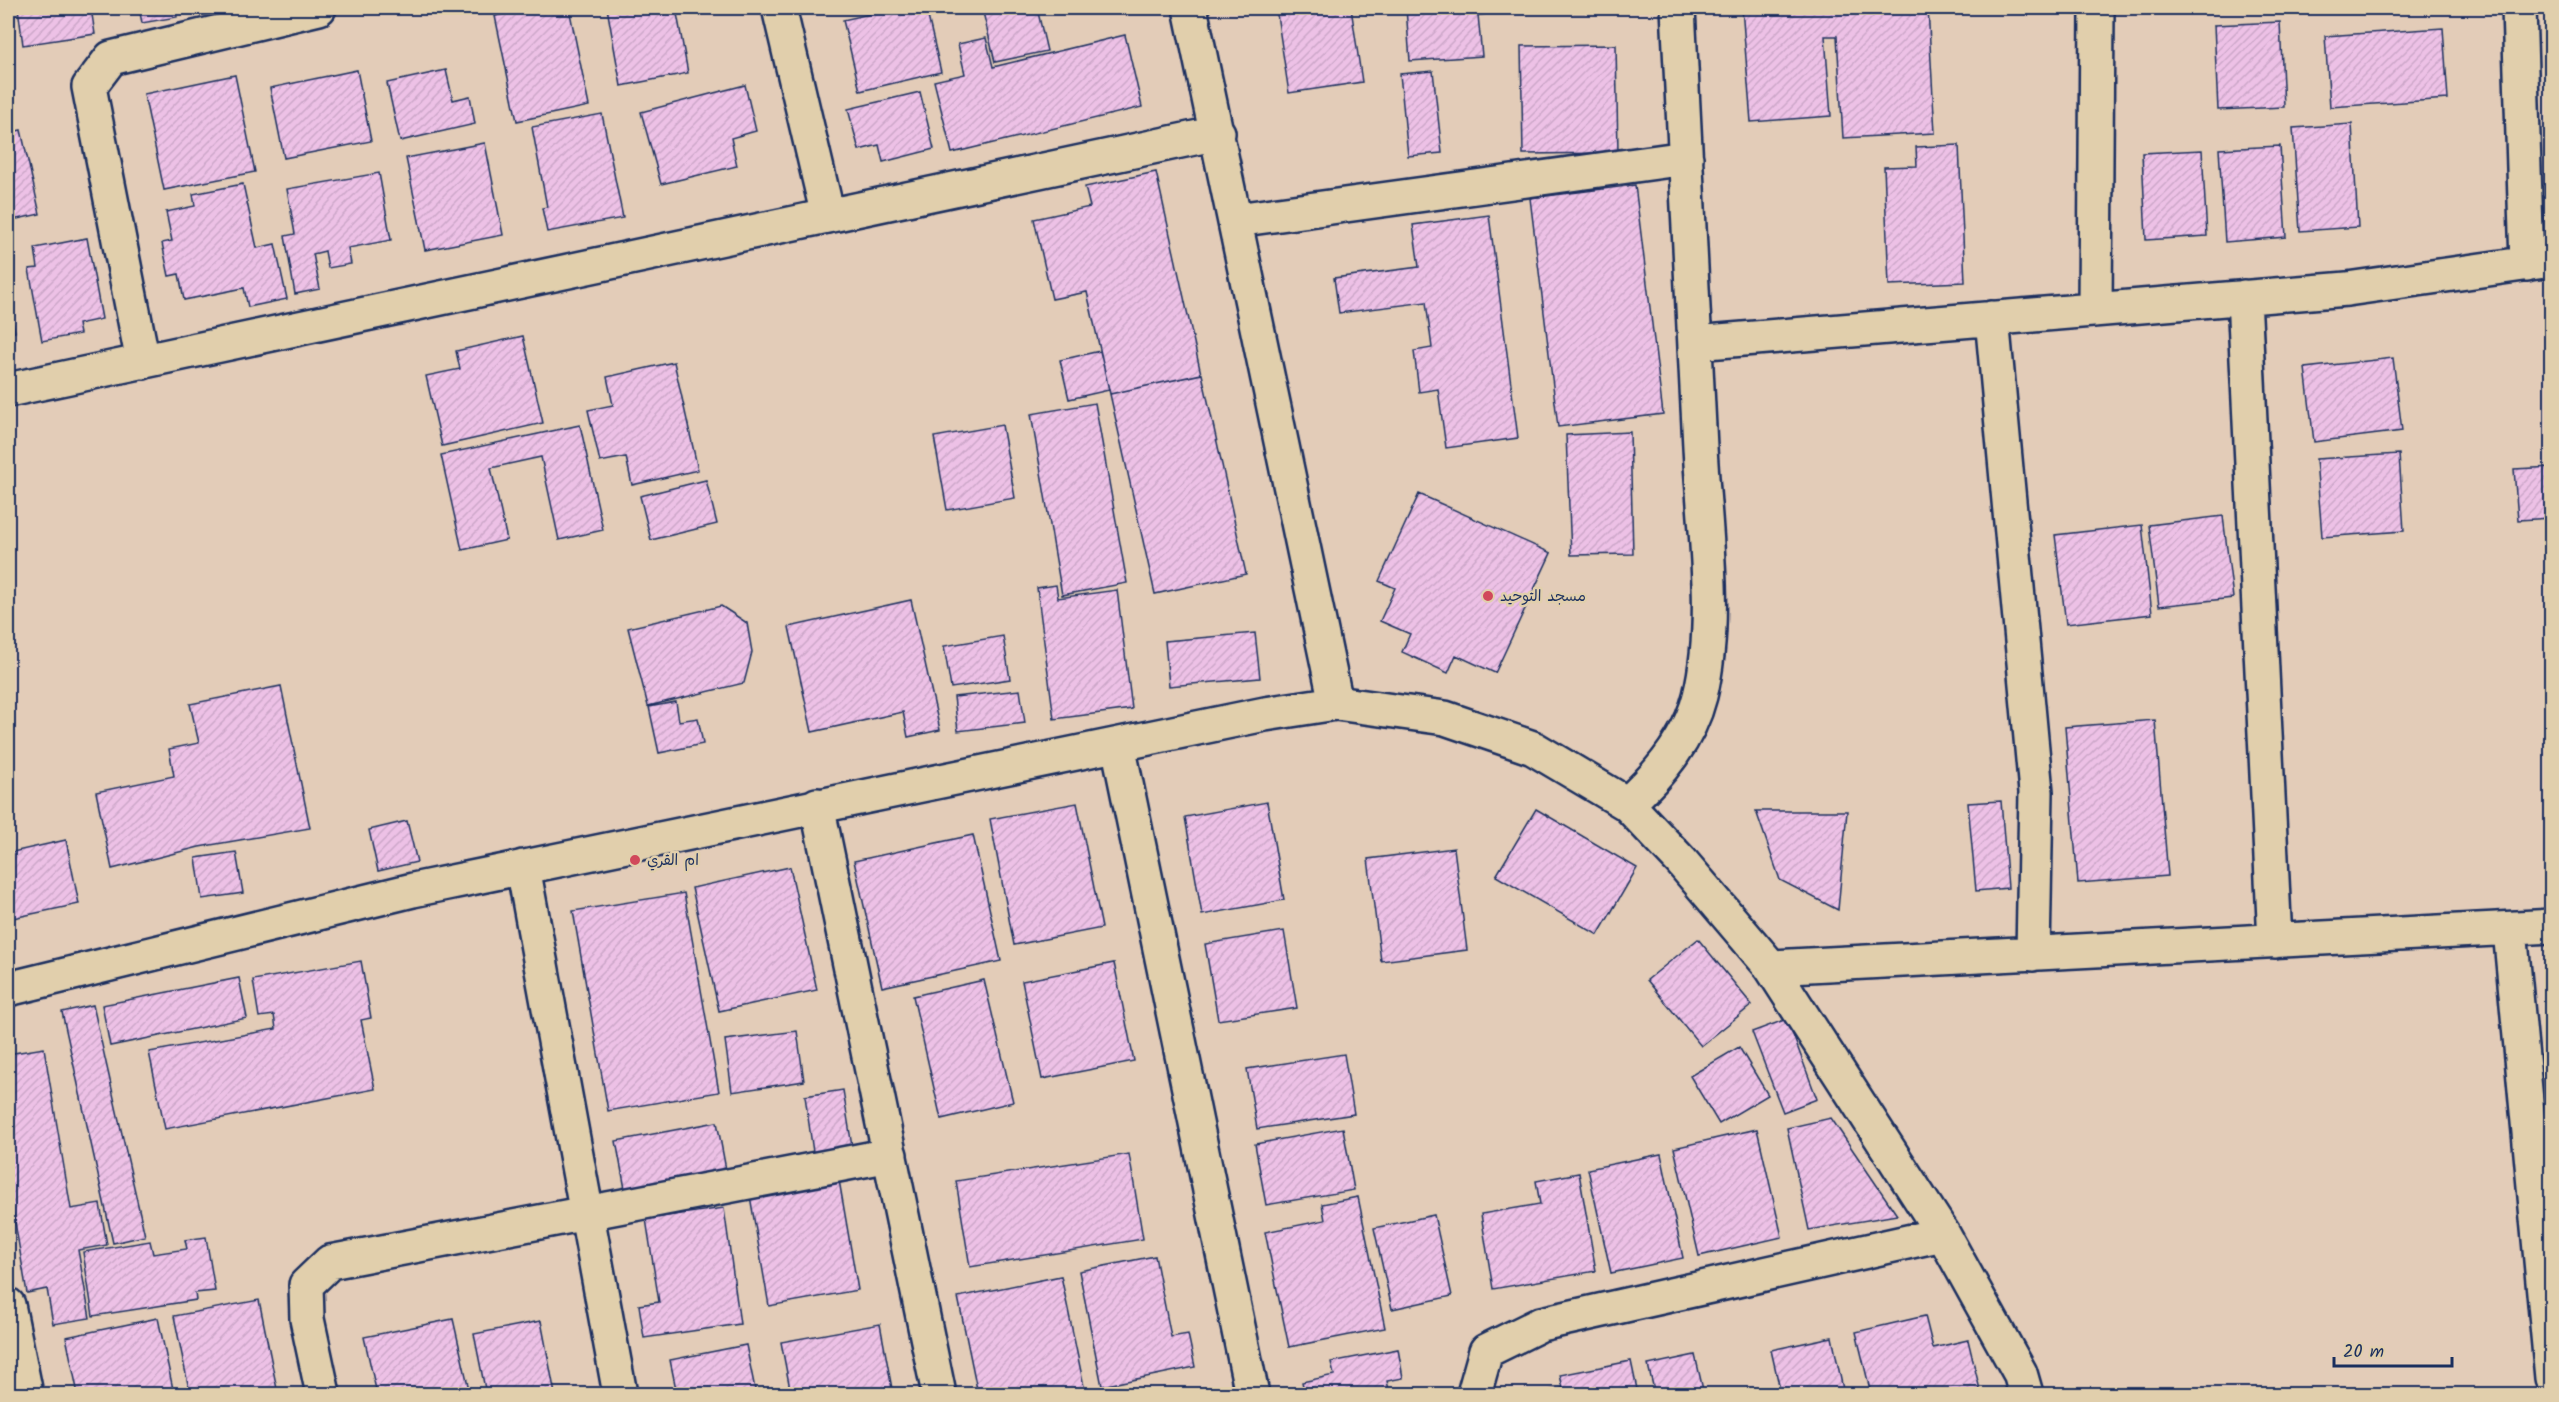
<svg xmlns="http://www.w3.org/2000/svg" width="2559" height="1402" font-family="Kalam,'Playpen Sans Arabic',sans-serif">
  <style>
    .building { fill: url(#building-hatch); stroke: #1b2f5e; stroke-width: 1.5 }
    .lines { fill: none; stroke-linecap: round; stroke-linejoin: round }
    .minor-casing { stroke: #1b2f5e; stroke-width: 38 }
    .minor { stroke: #e1cfac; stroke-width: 33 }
    .poi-dot { fill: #d1495b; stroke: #e1cfac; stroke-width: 2 }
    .labels { text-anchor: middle; stroke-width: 5; stroke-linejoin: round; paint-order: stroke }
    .poi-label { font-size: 15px; fill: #1b2f5e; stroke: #e1cfac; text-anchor: start }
  </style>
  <defs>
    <pattern id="building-hatch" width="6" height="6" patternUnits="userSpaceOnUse" patternTransform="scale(1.5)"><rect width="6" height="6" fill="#edc1e6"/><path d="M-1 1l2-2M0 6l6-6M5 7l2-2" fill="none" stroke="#cba6c8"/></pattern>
  </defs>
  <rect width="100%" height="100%" fill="#e3ccb8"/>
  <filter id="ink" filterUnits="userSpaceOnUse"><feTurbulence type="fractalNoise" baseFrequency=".0167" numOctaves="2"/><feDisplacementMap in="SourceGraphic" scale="12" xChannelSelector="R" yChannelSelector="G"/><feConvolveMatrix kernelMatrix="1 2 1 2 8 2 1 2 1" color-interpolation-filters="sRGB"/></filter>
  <g filter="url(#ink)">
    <!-- building -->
    <path class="building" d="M18,8H91L95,34L23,45Z
      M139,8H176L177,17L142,23Z
      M534,8H569L589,106L517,121L495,16Z
      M607,8H676L688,73L621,86Z
      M896,8H926L941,72L860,91L843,20Z
      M982,8H1037L1047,51L995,62Z
      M1276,8H1351L1362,82L1289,93Z
      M1406,8H1496L1497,13L1478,15L1482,56L1410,61Z
      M1513,8H1597V12H1513Z
      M1742,8H1928L1935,133L1843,138L1837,36H1825L1831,116L1751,122Z
      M2280,22L2284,107L2218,110L2214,25Z
      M2443,28L2448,99L2330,107L2325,36Z
      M1125,35L1142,107L952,153L934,81L965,74L958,44L986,38L993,67Z
      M1616,45L1618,153L1523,154L1521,46Z
      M357,70L371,141L284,158L270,88Z
      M446,70L453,100L470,96L475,124L400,141L387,83Z
      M1433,71L1442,153L1408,156L1400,74Z
      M235,75L255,172L164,190L144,94Z
      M745,85L756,131L731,138L737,166L661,184L641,112Z
      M920,92L934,149L883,162L879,145L859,150L848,109Z
      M602,114L623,218L547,232L542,208L547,207L532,127Z
      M2352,124L2358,227L2300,231L2293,128Z
      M21,130L40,214L8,221V133Z
      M485,143L503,235L425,250L406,158Z
      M1959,145L1965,282L1889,285L1884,167L1917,166L1916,147Z
      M2280,146L2286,237L2225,242L2219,149Z
      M2202,150L2207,236L2146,240L2142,153Z
      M1156,172L1201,374L1110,394L1087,292L1052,299L1034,219L1090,207L1085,187Z
      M379,173L391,240L348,248L351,264L328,268L325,251L313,254L320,289L295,294L285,236L295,234L287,189Z
      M243,184L257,248L275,244L287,299L248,307L244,288L184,300L179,274L169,276L162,243L172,241L166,212L195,206L193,194Z
      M1635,185L1663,414L1558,427L1530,198Z
      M1489,215L1518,438L1446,448L1438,389L1419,392L1414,351L1432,348L1426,302L1339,313L1334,278L1419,267L1413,225Z
      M87,238L102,319L78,324L80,334L42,341L29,269L38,268L35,248Z
      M8,296L15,332L8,334Z
      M523,336L543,423L442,446L426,376L460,369L456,351Z
      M1100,351L1109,390L1069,399L1060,360Z
      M2393,358L2402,431L2314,442L2305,368Z
      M674,362L698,470L632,485L626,457L600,462L588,410L613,405L607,377Z
      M1202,374L1246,574L1155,594L1110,394Z
      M1095,403L1127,583L1062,595L1031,414Z
      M580,425L603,530L559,540L541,457L491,468L507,540L462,550L441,455Z
      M1002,425L1015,498L947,510L934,437Z
      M1630,432L1633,554L1571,555L1566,435Z
      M2399,454L2404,531L2322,537L2316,459Z
      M2552,467V518L2518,520L2514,469Z
      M706,480L717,524L651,540L640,496Z
      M1419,494L1551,553L1495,673L1456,655L1448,673L1402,652L1410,634L1380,621L1395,588L1379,581Z
      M2223,516L2233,598L2159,606L2149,525Z
      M2142,525L2152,614L2066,624L2055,535Z
      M1056,585L1058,598L1117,590L1132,709L1054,719L1037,588Z
      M911,600L940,730L908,737L903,712L812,732L789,627Z
      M721,606L747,623L752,652L744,683L648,706L628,628Z
      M1255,633L1260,678L1169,686L1165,641Z
      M1003,636L1010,679L951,688L944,646Z
      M281,686L310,828L199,847L112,869L96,792L174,776L169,749L199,743L190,704Z
      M1020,690L1025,723L958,731L954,697Z
      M676,702L679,721L698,718L703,744L659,753L649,707Z
      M2155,720L2168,876L2078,883L2065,727Z
      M2001,801L2008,888L1976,891L1968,803Z
      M1267,802L1284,900L1202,915L1185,817Z
      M1077,803L1102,928L1014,945L990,819Z
      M1536,809L1637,868L1598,935L1496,876Z
      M1756,811H1847L1838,910L1780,880Z
      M407,821L417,862L378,871L369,830Z
      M973,835L1001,961L882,987L854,861Z
      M66,840L79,904L8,919V853Z
      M1454,848L1467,950L1381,961L1368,859Z
      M236,852L243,893L202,899L196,858Z
      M790,867L817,990L719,1011L692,888Z
      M684,893L719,1092L608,1111L573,911Z
      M1284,931L1297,1008L1218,1020L1205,944Z
      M1698,939L1752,1005L1701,1046L1647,980Z
      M361,961L371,1018L361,1020L375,1089L165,1129L149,1052L276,1029L274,1015L259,1017L253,980Z
      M1114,963L1134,1061L1042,1079L1022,981Z
      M239,978L247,1018L110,1046L102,1005Z
      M984,980L1013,1102L941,1119L913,996Z
      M93,1005L145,1236L113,1243L62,1012Z
      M1787,1019L1817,1099L1783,1112L1752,1032Z
      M797,1031L804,1081L732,1092L725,1040Z
      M1739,1047L1768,1095L1719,1124L1690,1076Z
      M44,1048L71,1209L100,1204L107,1245L78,1250L90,1318L53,1324L47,1289L27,1293L8,1181V1054Z
      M1344,1054L1354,1114L1257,1129L1247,1069Z
      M843,1090L853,1153L814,1159L805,1096Z
      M1831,1118L1897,1215L1809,1230L1787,1128Z
      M717,1122L727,1175L626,1194L616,1141Z
      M1343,1128L1354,1190L1266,1205L1255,1144Z
      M1757,1129L1782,1237L1699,1256L1674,1148Z
      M1129,1154L1143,1239L970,1267L956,1181Z
      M1661,1154L1683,1258L1611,1273L1588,1169Z
      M1579,1173L1596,1271L1493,1289L1481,1214L1540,1204L1536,1181Z
      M839,1180L858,1290L769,1306L750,1196Z
      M1358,1197L1385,1328L1289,1347L1265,1232L1325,1220L1322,1204Z
      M724,1208L740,1324L644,1338L639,1305L659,1302L646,1219Z
      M1434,1215L1452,1296L1392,1309L1374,1228Z
      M206,1237L215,1291L195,1293L196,1300L93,1316L83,1252L150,1241L153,1254L187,1249L185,1240Z
      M1155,1256L1171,1337L1188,1334L1195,1367L1102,1386L1079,1271Z
      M1061,1276L1085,1391L1069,1394H978L958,1297Z
      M259,1300L278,1394H190L174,1316Z
      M1925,1316L1933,1348L1968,1340L1981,1394H1871L1856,1332Z
      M158,1318L174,1394H78L66,1337Z
      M453,1319L470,1394H377L364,1337Z
      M541,1321L555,1394H486L474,1334Z
      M880,1324L893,1394H791L781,1342Z
      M1832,1337L1844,1394H1781L1771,1350Z
      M746,1345L756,1394H677L670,1360Z
      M1398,1349L1403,1378L1387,1381L1390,1394H1305L1302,1382L1334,1375L1331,1362Z
      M1695,1355L1704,1394H1655L1648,1365Z
      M1631,1361L1638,1394H1533L1563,1388L1560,1375Z"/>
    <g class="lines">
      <!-- minor casing -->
      <g class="minor-casing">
        <path id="minor" d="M779,8L828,216
          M1190,8L1336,703
          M2519,8L2527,264
          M1236,220L1686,158
          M2244,297L2275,941
          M2095,310L2097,8
          M1992,318L2036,792L2033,954
          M1695,343L2347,289L2552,260
          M143,362L89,87L111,58L319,8
          M8,390L1218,133
          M1118,745L1252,1394
          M1627,804C1659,775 1689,740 1700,696C1719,619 1704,526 1700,447C1693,301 1685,154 1678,8
          M817,805L939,1394
          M523,867L620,1394
          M2510,930L2552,1378
          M1771,967L2552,926
          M8,989L413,890L1265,714L1336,703L1445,718L1533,748L1627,804L1681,861L1771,967L1943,1234L2020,1373L2026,1394
          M8,1305L26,1394
          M323,1394L307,1319L306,1285L330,1262L890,1155
          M1474,1394L1486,1351L1541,1324L1943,1234"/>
      </g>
      <!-- minor -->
      <use href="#minor" class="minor"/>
    </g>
  </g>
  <!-- markers -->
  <g class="poi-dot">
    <circle cx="1488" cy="596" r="6"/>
    <circle cx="635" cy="860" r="6"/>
  </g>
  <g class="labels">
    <!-- poi labels -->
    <g class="poi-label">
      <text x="1500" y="601">مسجد التوحيد</text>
      <text x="647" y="865">ام القري</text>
    </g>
  </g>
  <!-- margin -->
  <rect width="2559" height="1402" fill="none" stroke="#e1cfac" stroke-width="30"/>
  <rect x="15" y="15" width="2529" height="1372" fill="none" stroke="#1b2f5e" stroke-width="2" filter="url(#ink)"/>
  <!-- scale -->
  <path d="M2334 1357v9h118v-9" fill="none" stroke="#1b2f5e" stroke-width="3"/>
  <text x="2343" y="1357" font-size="18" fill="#1b2f5e" stroke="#e1cfac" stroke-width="4.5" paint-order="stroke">20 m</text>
</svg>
